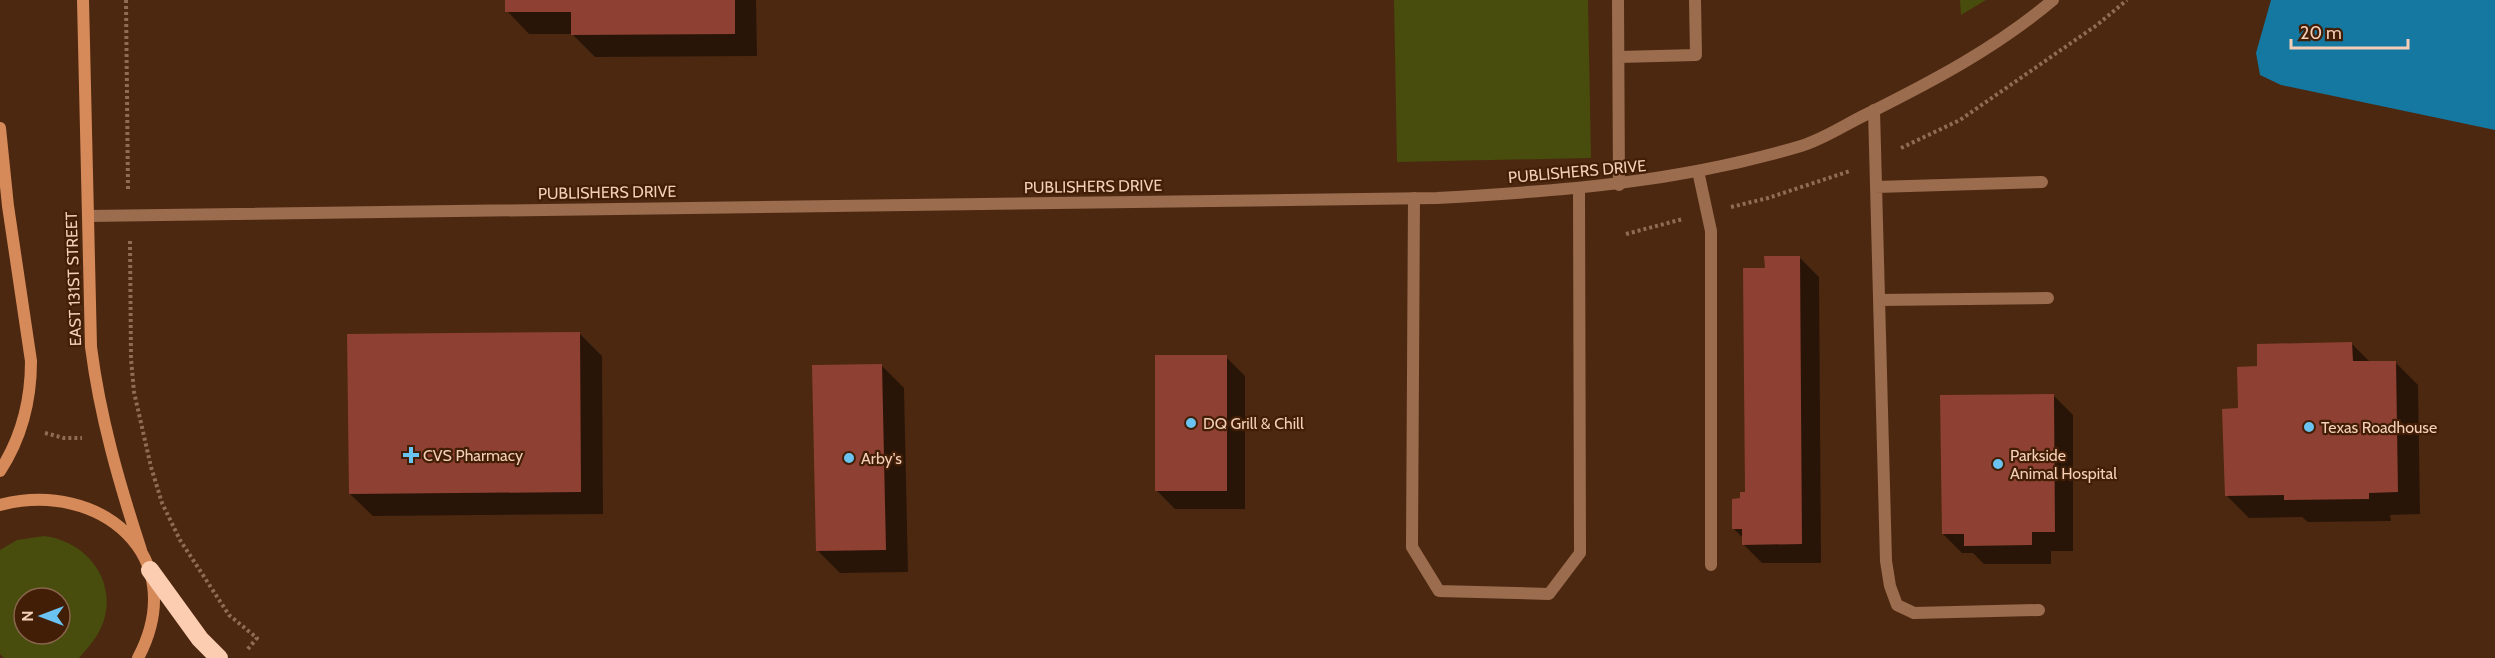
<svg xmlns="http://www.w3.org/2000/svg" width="2495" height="658" font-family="Cabin,sans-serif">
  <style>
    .green { fill: #484c0c; fill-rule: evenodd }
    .water { fill: #1478a1 }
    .shadow { fill: #0007 }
    .building { fill: #8e4132 }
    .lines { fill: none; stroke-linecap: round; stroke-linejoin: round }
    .path { stroke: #916c54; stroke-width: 4; stroke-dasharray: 3 3; stroke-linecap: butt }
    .lane { stroke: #9b6c4e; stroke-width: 12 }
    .street { stroke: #9b6c4e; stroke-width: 12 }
    .secondary { stroke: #d68a5a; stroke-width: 12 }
    .highway { stroke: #fccdb0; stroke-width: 18 }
    .poi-dot { fill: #6ac3f1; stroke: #411e05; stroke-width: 2 }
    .labels { text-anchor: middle; stroke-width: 4.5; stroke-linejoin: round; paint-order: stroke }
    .street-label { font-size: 16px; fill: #f5ceb7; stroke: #411e05 }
    .poi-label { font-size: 16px; fill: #f5ceb7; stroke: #411e05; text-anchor: start }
  </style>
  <rect width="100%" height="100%" fill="#4c2810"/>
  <!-- green -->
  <path class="green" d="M1394,0H1588L1591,158L1397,162Z
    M1960,0H1986L1961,15Z
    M44,536C86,541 118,580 103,623C98,637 88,648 79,658H4L0,654V550L17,540ZM24,598H60V634H24Z"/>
  <!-- water -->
  <path class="water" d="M2271,0H2495V130L2281,85L2260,75L2256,53Z"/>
  <!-- shadow -->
  <path class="shadow" d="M507,0H756L757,56L595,57L572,34H529L507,11Z
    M1800,258L1819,277L1821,563H1762L1743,544V538L1733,528L1746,493L1766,270Z
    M579,333L602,356L603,514L373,516L350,494Z
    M2352,344L2371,363L2395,362L2418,385L2420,514L2390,515L2391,521L2308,522L2302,517L2249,518L2226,495L2239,410L2259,368Z
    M1226,357L1245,376V509H1175L1156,490Z
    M881,365L904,388L908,572L840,573L817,550Z
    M2054,396L2073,415V551H2051V564H1984L1973,553H1962L1943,534Z"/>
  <!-- building -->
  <path class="building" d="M505,0H735V34L571,35V12H505Z
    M1764,256H1800L1802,544L1742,545V529H1732V499L1740,498V492H1745L1743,268H1765Z
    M580,332L581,492L349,494L347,334Z
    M2352,342L2353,361H2396L2398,492L2369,493V499L2284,500V495L2225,496L2222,409L2238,408L2237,367L2257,366V344Z
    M1155,355H1227V491H1155Z
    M882,364L886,550L816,551L812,365Z
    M2054,394L2055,532H2032V545L1964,546V534H1942L1940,395Z"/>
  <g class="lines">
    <!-- path -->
    <path class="path" d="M126,0L128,191
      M1901,148L1960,120L2097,25L2127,0
      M1731,207L1768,198L1850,171
      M1626,234L1683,219
      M130,241L131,359L134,392L151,467L162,503L180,540L229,615L257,638L247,650
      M45,433L64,438H82"/>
    <!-- lane -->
    <path class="lane" d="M1618,0L1619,185
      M1619,57L1696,55L1695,0
      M1874,110L1886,561L1890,586L1897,605L1914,613L2039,610
      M1698,171L1711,231V565
      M1876,187L2042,182
      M1414,198L1412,547L1439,591L1549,594L1580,553L1579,188
      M1879,300L2048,298"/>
    <!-- street -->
    <path class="street" d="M88,216L1437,198C1563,191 1679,182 1801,146C1824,139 1846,124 1867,114C1933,81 1996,48 2053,0"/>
    <!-- secondary -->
    <path class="secondary" d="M83,0L91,347C100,417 119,483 141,550
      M0,128L8,206L31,361C31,402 22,437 0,471
      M0,505C100,479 192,556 138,658"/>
    <!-- highway -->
    <path class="highway" d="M150,570L200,639L219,658"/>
  </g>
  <!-- markers -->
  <g class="poi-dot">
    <circle cx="1191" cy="423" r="6"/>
    <circle cx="2309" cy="427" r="6"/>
    <path d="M408 446h6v6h6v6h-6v6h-6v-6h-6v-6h6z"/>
    <circle cx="849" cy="458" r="6"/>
    <circle cx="1998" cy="464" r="6"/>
  </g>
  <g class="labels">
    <!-- street labels -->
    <g class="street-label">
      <text transform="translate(1577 171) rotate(-5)" y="6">PUBLISHERS DRIVE</text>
      <text transform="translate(1093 186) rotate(-1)" y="6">PUBLISHERS DRIVE</text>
      <text transform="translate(607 192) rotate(-1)" y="6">PUBLISHERS DRIVE</text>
      <text transform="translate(73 279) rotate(-92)" y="6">EAST 131ST STREET</text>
    </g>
    <!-- poi labels -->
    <g class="poi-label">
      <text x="1203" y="429">DQ Grill &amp; Chill</text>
      <text x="2321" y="433">Texas Roadhouse</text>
      <text x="423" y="461">CVS Pharmacy</text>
      <text x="2010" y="461">Parkside<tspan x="2010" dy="18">Animal Hospital</tspan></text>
      <text x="861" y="464">Arby's</text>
    </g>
  </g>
  <!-- north arrow -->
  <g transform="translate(42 616) rotate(270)"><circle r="28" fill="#411e05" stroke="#89644c" stroke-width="1.5"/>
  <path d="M0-4.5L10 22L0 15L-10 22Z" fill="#6ac3f1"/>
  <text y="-9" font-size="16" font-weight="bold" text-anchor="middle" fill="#f5ceb7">N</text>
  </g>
  <!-- scale -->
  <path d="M2291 39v9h117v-9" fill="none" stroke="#f5ceb7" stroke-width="3"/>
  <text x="2300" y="39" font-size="18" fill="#f5ceb7" stroke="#411e05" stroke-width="4.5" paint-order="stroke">20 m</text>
</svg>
